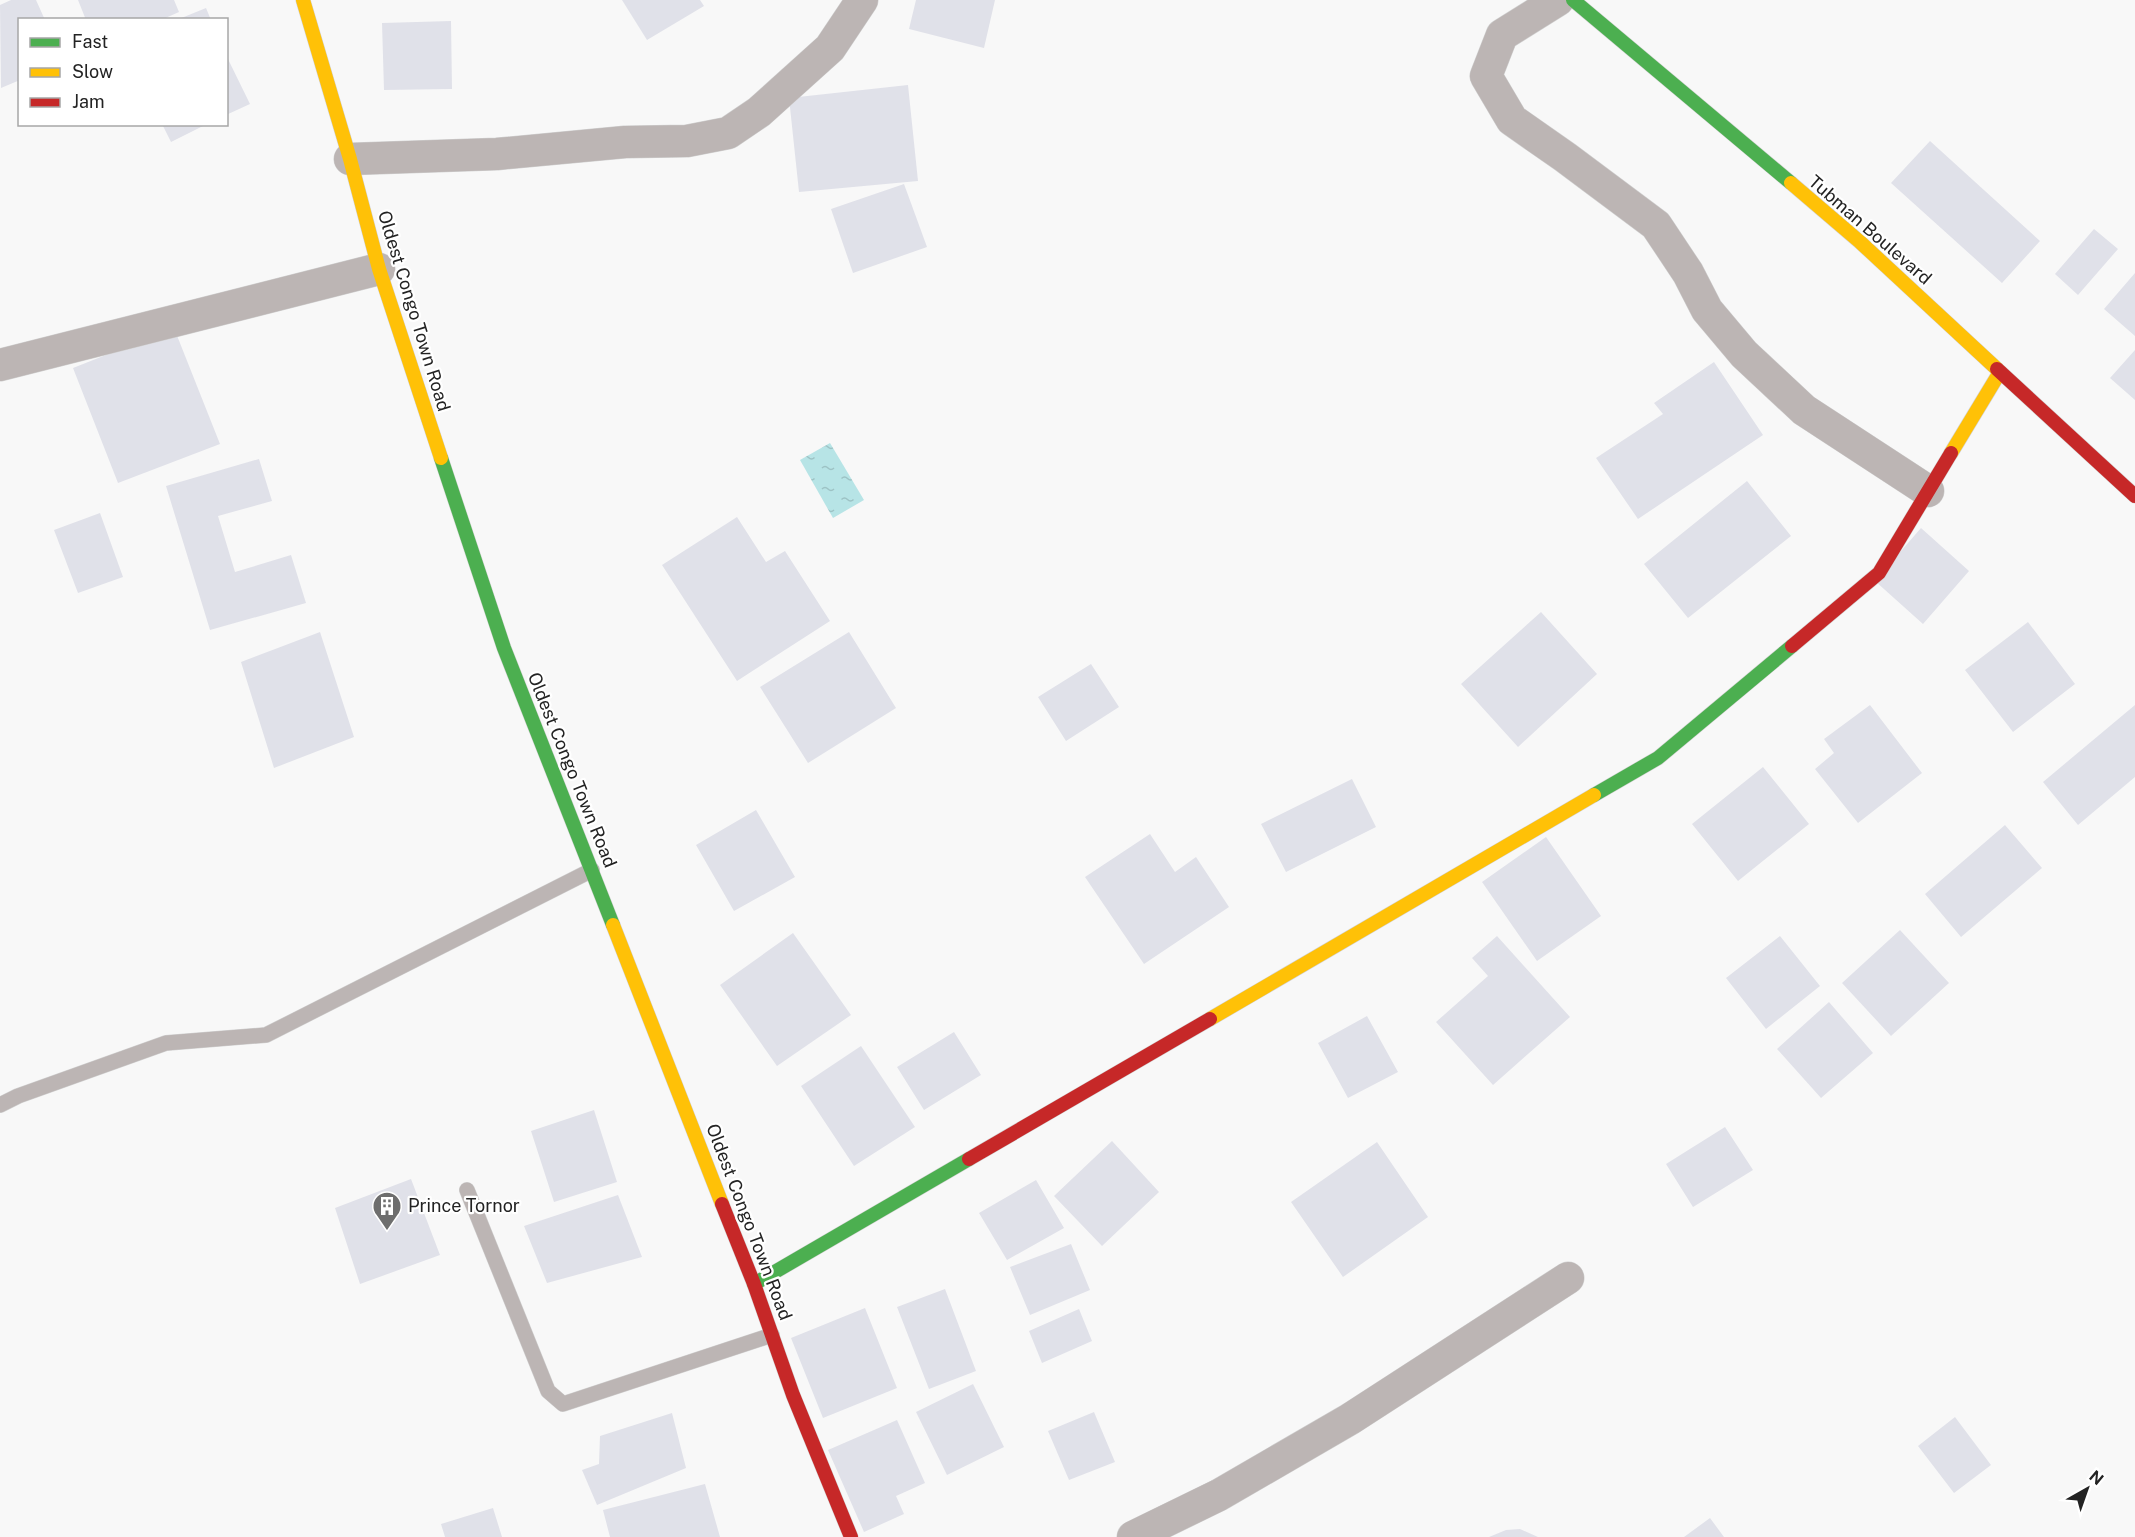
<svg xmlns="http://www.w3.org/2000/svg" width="2135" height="1537" font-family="'Public Sans',sans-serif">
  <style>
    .water { fill: url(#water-ripples) }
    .building { fill: #e0e1e9 }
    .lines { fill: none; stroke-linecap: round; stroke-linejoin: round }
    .lane-casing { stroke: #d2d2d2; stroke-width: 16 }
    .street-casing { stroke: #d2d2d2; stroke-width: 33 }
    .fast-casing { stroke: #d2d2d2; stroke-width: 15 }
    .slow-casing { stroke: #d2d2d2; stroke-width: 15 }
    .jam-casing { stroke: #d2d2d2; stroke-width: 15 }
    .lane { stroke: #bcb5b4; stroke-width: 15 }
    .street { stroke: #bcb5b4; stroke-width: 32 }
    .fast { stroke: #4caf50; stroke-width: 14 }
    .slow { stroke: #ffc107; stroke-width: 14 }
    .jam { stroke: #c62828; stroke-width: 14 }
    .labels { text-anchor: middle; stroke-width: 4.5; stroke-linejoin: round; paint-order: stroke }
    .street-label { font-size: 18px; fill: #232323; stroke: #fff }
    .poi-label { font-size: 18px; fill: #232323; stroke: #fff; text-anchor: start }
  </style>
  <defs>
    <pattern id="water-ripples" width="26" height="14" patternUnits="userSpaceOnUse" patternTransform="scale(1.5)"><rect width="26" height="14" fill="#b7e4e6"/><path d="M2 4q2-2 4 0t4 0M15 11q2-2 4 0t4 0" fill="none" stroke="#9dc3c5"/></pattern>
  </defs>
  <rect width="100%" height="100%" fill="#f8f8f8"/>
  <!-- water -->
  <path class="water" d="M830,443L864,500L833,518L800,460Z"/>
  <!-- building -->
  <path class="building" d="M11,0H36L45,20H20V80L1,88L0,5Z
    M78,0H174L179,12L161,20H86Z
    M622,0H700L704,6L647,40Z
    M916,0H995L984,48L909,29Z
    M206,8L211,20H179V19Z
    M451,21L452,89L384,90L382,23Z
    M226,55L250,104L226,115Z
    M908,85L918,181L799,192L789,98Z
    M162,124H207L171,142Z
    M1930,141L2040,241L2002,283L1891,183Z
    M904,184L927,247L853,273L831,209Z
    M2094,229L2118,249L2078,295L2055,274Z
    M2135,273V336L2104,309Z
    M174,328L220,444L118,483L73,368Z
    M2135,350V400L2110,378Z
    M1714,362L1763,435L1638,519L1596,458L1663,414L1654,403Z
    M259,459L272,501L218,516L235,572L291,555L306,603L210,630L166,486Z
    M1747,481L1791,536L1688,618L1644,564Z
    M100,513L123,577L78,593L54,530Z
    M737,517L766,562L785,551L830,621L737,681L662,565Z
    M1921,528L1969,571L1923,624L1875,581Z
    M1541,612L1597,674L1518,747L1461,684Z
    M2028,622L2075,684L2013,732L1965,670Z
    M320,632L354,737L274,768L241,662Z
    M849,632L896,708L808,763L760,687Z
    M1091,664L1119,707L1066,741L1038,697Z
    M1870,705L1922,773L1858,823L1815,769L1834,753L1824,739Z
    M2135,705V777L2078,825L2043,782Z
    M1763,767L1809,824L1738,881L1692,824Z
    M1352,779L1376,827L1286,872L1261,824Z
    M756,810L795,877L734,911L696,845Z
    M2005,825L2042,868L1961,937L1925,894Z
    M1150,834L1175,872L1196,857L1229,907L1144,964L1085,877Z
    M1546,837L1601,916L1537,961L1482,882Z
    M1900,930L1949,983L1891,1036L1842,983Z
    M793,933L851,1015L777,1066L720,985Z
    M1497,936L1570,1017L1493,1085L1436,1022L1488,976L1472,958Z
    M1780,936L1820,986L1766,1029L1726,978Z
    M1829,1002L1873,1053L1821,1098L1777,1049Z
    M1367,1016L1398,1072L1348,1098L1318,1043Z
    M954,1032L981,1075L924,1110L897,1067Z
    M861,1046L915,1127L854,1166L801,1086Z
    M594,1110L617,1182L554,1202L531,1131Z
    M1725,1127L1753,1170L1693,1207L1666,1164Z
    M1112,1141L1159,1192L1102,1246L1054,1196Z
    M1377,1142L1428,1217L1343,1277L1291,1202Z
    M411,1179L440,1255L360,1284L335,1208Z
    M1036,1180L1064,1228L1007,1260L979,1213Z
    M618,1195L642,1257L547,1283L524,1226Z
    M1071,1244L1090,1290L1030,1315L1010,1267Z
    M945,1289L976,1371L929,1389L897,1307Z
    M865,1308L897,1388L823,1418L791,1338Z
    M1079,1309L1092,1341L1042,1363L1029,1331Z
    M973,1384L1004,1447L947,1475L916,1412Z
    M1094,1412L1115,1462L1069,1480L1048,1431Z
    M672,1413L686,1468L597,1505L582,1470L599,1464L600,1436Z
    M1955,1417L1991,1465L1954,1493L1918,1446Z
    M897,1420L925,1483L896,1496L904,1514L864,1532L828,1450Z
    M705,1484L720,1537H610L603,1510Z
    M493,1508L502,1537H445L441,1524Z
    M1710,1518L1724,1537H1684Z
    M1520,1529L1538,1537H1489L1506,1530Z"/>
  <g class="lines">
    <!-- lane casing -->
    <g class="lane-casing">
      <path id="lane" d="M0,1105L18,1096L166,1043L266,1035L592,870
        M467,1190L548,1391L563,1404L772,1335"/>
    </g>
    <!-- street casing -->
    <g class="street-casing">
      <path id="street" d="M1558,0L1502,35L1486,76L1512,120L1565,157L1656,225L1688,273L1707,310L1744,354L1804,410L1928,491
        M350,159L497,154L625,142L687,141L728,133L759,112L830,48L862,0
        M0,365L379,269
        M1133,1537L1219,1495L1350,1419L1568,1278"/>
    </g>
    <!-- fast casing -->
    <g class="fast-casing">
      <path id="fast" d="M1573,0L1791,183
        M441,458L504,648L613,925
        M1594,795L1658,758L1792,646
        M754,1284L969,1159"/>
    </g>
    <!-- slow casing -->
    <g class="slow-casing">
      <path id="slow" d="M303,0L350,159L379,269L441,458
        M1791,183L1860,242L1997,369
        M1951,453L2000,372
        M613,925L722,1204
        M1210,1019L1594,795"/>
    </g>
    <!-- jam casing -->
    <g class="jam-casing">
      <path id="jam" d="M1997,369L2135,496
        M1792,646L1879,573L1951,453
        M969,1159L1210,1019
        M722,1204L754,1284L793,1395L851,1537"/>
    </g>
    <!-- lane -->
    <use href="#lane" class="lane"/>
    <!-- street -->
    <use href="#street" class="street"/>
    <!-- fast -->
    <use href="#fast" class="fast"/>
    <!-- slow -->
    <use href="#slow" class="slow"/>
    <!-- jam -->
    <use href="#jam" class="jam"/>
  </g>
  <!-- icons -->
  <defs>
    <g id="building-pin" transform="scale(1.5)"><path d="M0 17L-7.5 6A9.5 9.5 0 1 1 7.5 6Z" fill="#6e6e6e" stroke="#fff"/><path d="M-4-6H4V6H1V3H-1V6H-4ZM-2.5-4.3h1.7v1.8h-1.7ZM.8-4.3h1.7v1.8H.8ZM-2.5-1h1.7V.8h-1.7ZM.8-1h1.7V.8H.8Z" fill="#fff"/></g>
  </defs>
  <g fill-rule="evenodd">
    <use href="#building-pin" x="387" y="1206"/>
  </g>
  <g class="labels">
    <!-- street labels -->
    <g class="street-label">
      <text transform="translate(1870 230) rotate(41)" y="6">Tubman Boulevard</text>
      <text transform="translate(414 311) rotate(73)" y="6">Oldest Congo Town Road</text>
      <text transform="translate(572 770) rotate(68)" y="6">Oldest Congo Town Road</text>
      <text transform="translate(749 1222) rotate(69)" y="6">Oldest Congo Town Road</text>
    </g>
    <!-- poi labels -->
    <g class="poi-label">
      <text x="408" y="1212">Prince Tornor</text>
    </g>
  </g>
  <!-- legend -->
  <rect x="18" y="18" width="210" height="108" fill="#ffffff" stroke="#a7a7a7" stroke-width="1.5"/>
  <rect x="30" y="38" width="30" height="9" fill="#4caf50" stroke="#a7a7a7" stroke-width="1.5"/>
  <text x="72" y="48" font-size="18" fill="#232323">Fast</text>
  <rect x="30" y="68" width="30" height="9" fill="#ffc107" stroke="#a7a7a7" stroke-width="1.5"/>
  <text x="72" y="78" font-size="18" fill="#232323">Slow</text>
  <rect x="30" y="98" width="30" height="9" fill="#c62828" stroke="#a7a7a7" stroke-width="1.5"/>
  <text x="72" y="108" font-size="18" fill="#232323">Jam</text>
  <!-- north arrow -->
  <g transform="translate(2087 1489) rotate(40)" stroke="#ffffff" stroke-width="4.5" paint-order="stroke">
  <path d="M0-4.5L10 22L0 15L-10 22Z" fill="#232323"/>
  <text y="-9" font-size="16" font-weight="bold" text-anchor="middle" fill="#232323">N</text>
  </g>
</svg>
